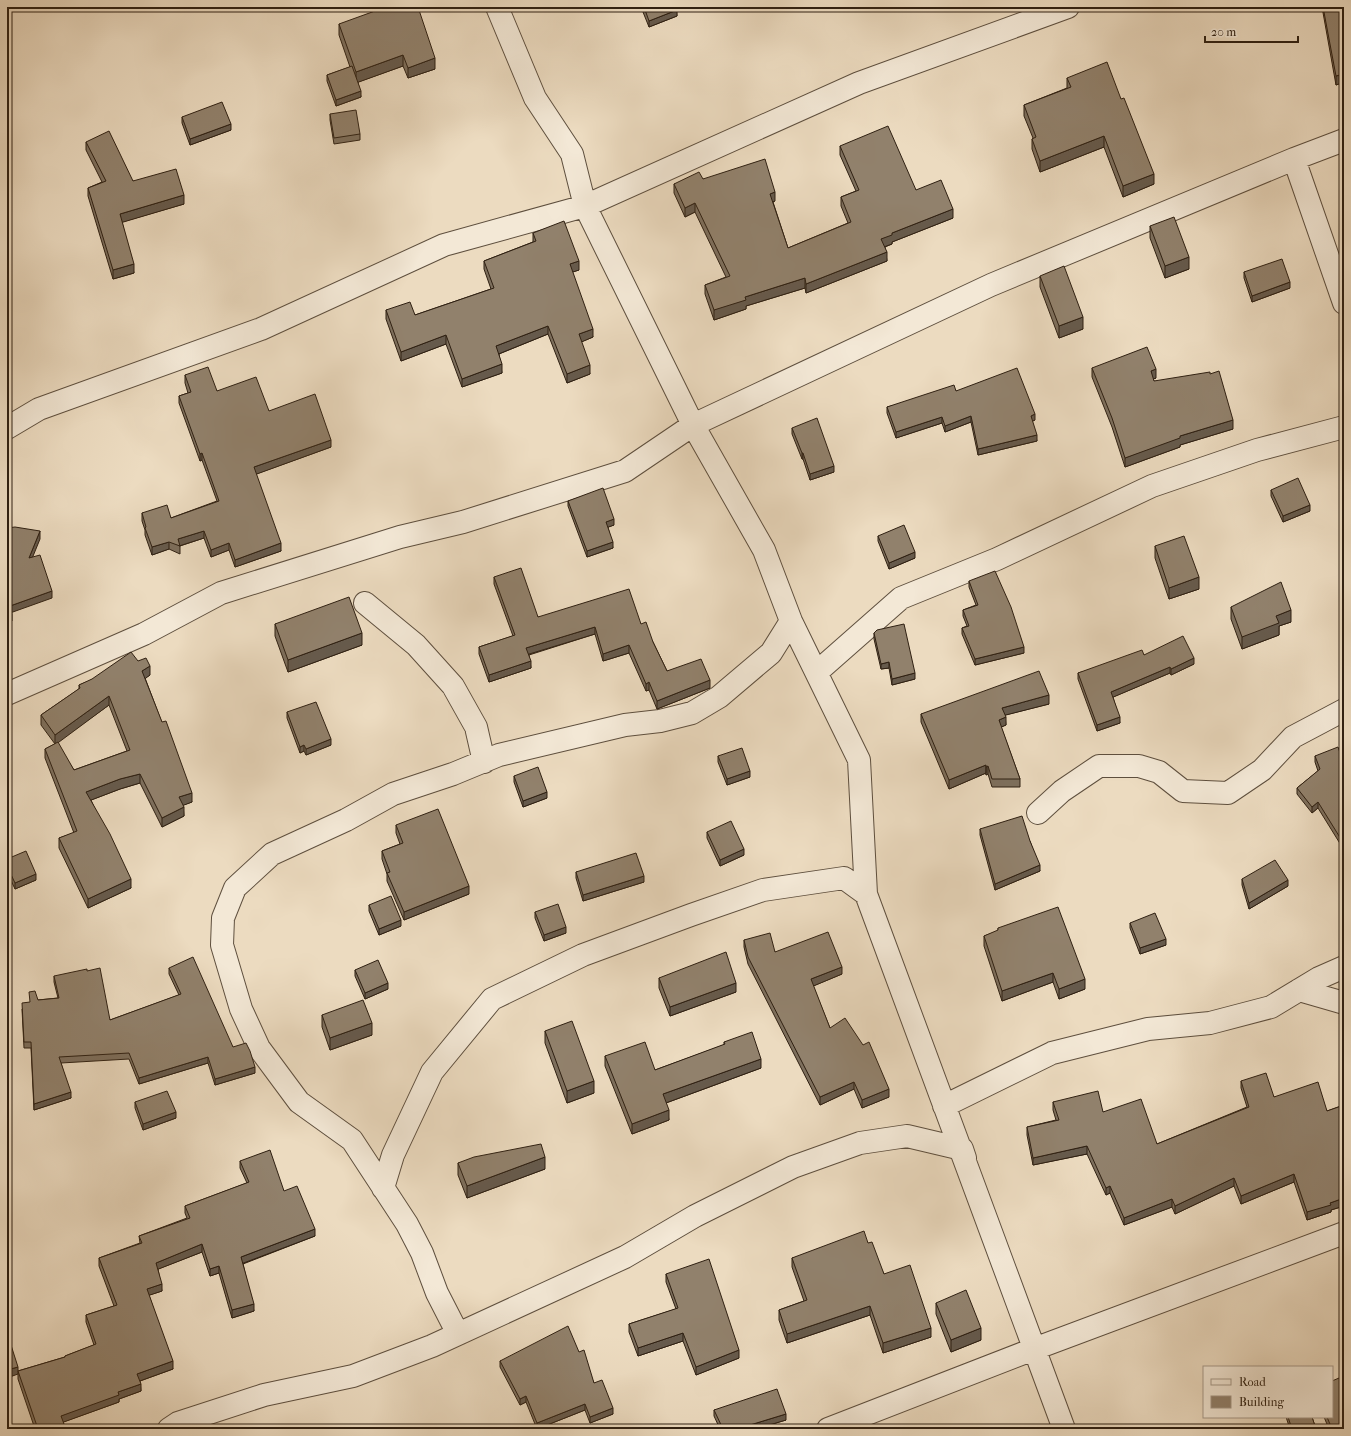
<svg xmlns="http://www.w3.org/2000/svg" width="1351" height="1436" font-family="'IM FELL French Canon',serif">
  <style>
    .lines { fill: none; stroke-linecap: round; stroke-linejoin: round }
    .minor-casing { stroke: #5e4f3e; stroke-width: 24 }
    .minor { stroke: #f3e8d6; stroke-width: 22 }
    .wall { fill: #7d6f5d; stroke: #2f2012; fill-rule: evenodd }
    .shaded-wall { fill: #665a4c; stroke: #2f2012 }
    .building { fill: #91816c; stroke: #2f2012 }
  </style>
  <rect width="100%" height="100%" fill="#ecdbc0"/>
  <filter id="stains"><feTurbulence type="fractalNoise" baseFrequency=".005" numOctaves="4"/><feColorMatrix values="0 0 0 0 .2 0 0 0 0 .09 0 0 0 0 .02 0 0 0 .5 -.17"/></filter>
  <radialGradient id="worn" r=".72"><stop offset=".6" stop-color="#630" stop-opacity="0"/><stop offset="1" stop-color="#630" stop-opacity=".3"/></radialGradient>
  <g class="lines">
    <!-- minor casing -->
    <g class="minor-casing">
      <path id="minor" d="M497,7L535,98L572,154L585,206L693,425L764,550L791,621L859,760L866,894L1064,1429
        M1294,159L1344,303
        M7,428L39,409L261,329L444,245L585,206L859,83L1068,7
        M365,603L416,645L453,686L476,727L484,762
        M817,672L901,598L997,559L1152,486L1257,450L1344,427
        M7,694L144,634L221,593L400,537L463,522L625,471L693,425L991,285L1294,159L1344,140
        M1038,813L1062,791L1099,766H1139L1159,772L1183,791L1228,793L1262,770L1293,737L1344,710
        M1299,990L1344,1003
        M944,1106L1052,1053L1148,1029L1210,1023L1271,1007L1319,978L1344,967
        M383,1188L393,1155L432,1072L492,999L583,955L691,915L763,890L844,878L866,894
        M458,1334L437,1293L422,1253L407,1224L352,1140L299,1102L259,1048L241,1009L222,945L223,918L235,888L272,854L346,820L393,794L453,774L499,755L625,725L660,721L692,713L719,697L771,653L791,621
        M169,1429L178,1423L264,1395L353,1376L432,1346L625,1257L695,1216L793,1167L860,1143L907,1136L962,1149L965,1158
        M828,1429L1034,1349L1344,1233"/>
    </g>
    <!-- minor -->
    <use href="#minor" class="minor"/>
  </g>
  <!-- wall -->
  <path class="wall" d="M641,7H676L677,16L649,27Z
    M1322,7H1344V82L1336,85Z
    M339,24L435,69L408,78L403,66L358,82L361,97L336,106L327,81V75L350,67L339,35Z
    M1067,78L1154,184L1123,197L1104,147L1040,172L1032,149V139L1033,138L1024,116V105L1067,88Z
    M330,114L360,134V140L334,144L330,120Z
    M182,117L231,130L190,145L182,123Z
    M86,142L133,181L184,204L122,222L134,273L113,279L88,196V188L102,182L86,150Z
    M840,146L916,190L953,218L892,242V244L885,247L887,261L806,293L805,288L746,306V309L714,320L705,294V285L726,277L695,212L685,217L674,193V184L703,179L775,201L773,202L788,248L848,223L841,206V197L856,191L840,155Z
    M1150,226L1189,269L1165,278L1150,238Z
    M533,233L579,270L572,272L593,337L581,342L590,374L567,383L548,334L499,354L502,373L462,387L446,344L401,361L386,319V310L415,315L491,289L484,269V261L533,242Z
    M1244,272L1290,288L1252,302L1244,278Z
    M1040,276L1083,329L1059,338L1040,287Z
    M1092,368L1156,378L1153,379L1154,381L1233,429L1180,445V447L1125,467L1112,427L1092,377Z
    M185,375L217,391L269,411L331,447L256,474L281,551L235,567L229,550L211,557L204,538L180,546V554L169,549L152,555L145,535V530L142,521V513L171,518L217,501L202,460L200,461L179,403V396L188,393L185,383Z
    M956,391L1035,420L1032,421L1037,441L978,455L971,422L945,432L942,423L896,438L887,413V407Z
    M792,428L834,472L810,480L803,459H802L792,434Z
    M1271,490L1310,511L1283,522L1271,496Z
    M568,501L614,525L608,527L613,548L587,557L568,506Z
    M878,536L915,558L889,569L878,541Z
    M1155,546L1199,589L1169,599L1155,558Z
    M494,577L538,617L641,624L653,642L667,671L710,688L657,709L649,690L646,691L629,653L603,661L595,634L529,655L531,668L489,682L479,654V647L513,636L494,584Z
    M969,581L1024,653L975,665L962,634V628L967,626L963,616V610L976,605L969,587Z
    M1231,607L1291,622L1279,626V635L1242,649L1231,619Z
    M275,624L362,645L288,672L275,636Z
    M874,633L915,679L892,685L889,668L881,669L874,639Z
    M1144,655L1194,664L1171,675L1170,673L1113,697L1120,723L1097,731L1078,679V673Z
    M138,661L150,675L145,678L192,802L183,805L184,816L162,827L140,783L120,789L91,800L131,888L88,908L59,848V838L74,833L45,758V749L55,744L41,725V715L79,689V685ZM109,705L127,751L74,770L56,743Z
    M1049,704L1005,715L1006,725L1001,727L1020,779V787H992L988,774L986,775V773L949,789L921,722V714Z
    M287,712L331,745L306,755L304,751L300,753L287,718Z
    M718,756L750,777L727,785L718,762Z
    M1315,756L1344,764V850L1318,808L1312,813L1297,794V788L1318,771L1315,762Z
    M514,776L547,798L523,807L514,782Z
    M396,825L469,894L404,920L387,881V874L382,859V851L400,844L396,833Z
    M980,829L1030,841L1040,871L995,890L980,835Z
    M707,832L744,855L720,866L707,838Z
    M7,859L36,880L15,889L7,872Z
    M576,872L644,882L583,901L576,878Z
    M1242,879L1288,886L1249,909L1242,885Z
    M369,905L401,926L379,935L369,911Z
    M535,912L566,933L544,941L535,918Z
    M1130,923L1166,945L1140,954L1130,928Z
    M998,928L1085,989L1059,999L1053,982L1002,1001L984,946V936L998,931Z
    M744,940L775,952L842,974L813,986L830,1028L889,1097L862,1108L854,1089L820,1105L748,964L744,947Z
    M169,968L233,1047L255,1073L215,1085L208,1063L139,1084L129,1059L61,1063L71,1098L34,1110L31,1048H24L22,1009L38,1000L58,998L54,982V976L110,1020L179,995L169,974Z
    M355,970L388,989L365,999L355,976Z
    M659,978L736,992L670,1016L659,988Z
    M322,1015L372,1035L330,1050L322,1027Z
    M545,1031L594,1093L567,1103L545,1043Z
    M724,1042L761,1068L666,1103L669,1120L632,1134L605,1066V1056L655,1070L724,1045Z
    M1241,1081L1274,1097L1327,1111L1344,1105V1206L1331,1210V1212L1307,1220L1294,1182L1241,1204L1234,1186L1175,1214L1172,1207L1124,1225L1110,1193L1106,1195L1087,1154L1033,1165L1027,1135V1127L1056,1120L1053,1110V1102L1103,1112L1157,1144L1247,1107L1241,1088Z
    M135,1102L176,1118L143,1130L135,1108Z
    M240,1161L284,1191L315,1236L243,1264L254,1311L232,1318L219,1273L210,1276L202,1252L158,1269L162,1291L149,1295L173,1369L140,1381L141,1391L119,1399V1402L63,1422L64,1429H35L18,1379V1371L65,1357V1356L94,1345L86,1322V1315L114,1306L99,1266V1258L140,1243L139,1236L187,1218L185,1213V1206L247,1183L240,1168Z
    M458,1163L545,1169L467,1198L458,1175Z
    M868,1243L884,1274L931,1337L883,1353L870,1315L787,1343L779,1320V1310L804,1301L792,1267V1258Z
    M666,1274L739,1358L696,1375L683,1341L638,1356L629,1332V1324L676,1309L666,1282Z
    M936,1303L981,1340L951,1352L936,1314Z
    M579,1352L594,1383L613,1414L590,1423L585,1410L537,1429L526,1402L520,1405L500,1367V1361Z
    M714,1410L786,1420L756,1429H720L714,1416Z
    M1286,1417H1312L1316,1429H1290Z
    M1324,1417H1332L1344,1429H1329Z"/>
  <!-- shaded-wall -->
  <path class="shaded-wall" d="M677,10V16L649,27V21Z
    M403,55V66L356,83V72Z
    M435,58V69L408,78V68Z
    M1344,74V82L1336,85V76Z
    M361,91V97L336,106V100Z
    M231,124V130L190,145V139Z
    M1104,136V147L1040,172V161Z
    M1154,174V184L1123,197V186Z
    M775,192V201L770,203V194Z
    M184,195V204L120,223V214Z
    M695,203V212L685,217V208Z
    M953,209V218L892,242V244L881,248V239L892,233Z
    M887,252V261L806,293V284Z
    M1189,257V269L1165,278V266Z
    M579,261V270L570,273V264Z
    M134,264V273L113,279V270Z
    M805,278V288L746,306V309L714,320V310L745,297Z
    M1290,282V288L1252,302V296Z
    M1083,317V329L1059,338V326Z
    M548,326V334L496,355V346Z
    M593,329V337L579,343V334Z
    M446,335V344L401,361V352Z
    M502,364V373L462,387V379Z
    M590,365V374L567,383V374Z
    M1156,369V378L1151,380V371Z
    M1035,414V420L1031,422V416Z
    M971,416V422L945,432V426Z
    M942,417V423L896,438V432Z
    M1233,420V429L1180,445V447L1125,467V458L1180,436Z
    M1037,435V441L978,455V449Z
    M331,440V447L254,475V467Z
    M202,453V460L200,461V454Z
    M802,453H803V459H802Z
    M834,466V472L810,480V474Z
    M1310,505V511L1283,522V516Z
    M614,519V525L606,528V522Z
    M40,531V539L29,566V558Z
    M204,531V538L179,546L178,539Z
    M169,542V549L152,555V547Z
    M613,542V548L587,557V551Z
    M229,543V550L211,557V550Z
    M281,543V551L235,567V560Z
    M915,552V558L889,569V563Z
    M1199,577V589L1169,599V588Z
    M52,591V598L10,613V606Z
    M1291,610V622L1279,626V635L1242,649V637L1276,616Z
    M12,614V621L7,622V615Z
    M595,627V634L526,655V648Z
    M362,633V645L288,672V660Z
    M629,645V653L603,661V654Z
    M1024,647V653L975,665V659Z
    M1194,658V664L1171,675V669Z
    M531,661V668L489,682V675Z
    M889,662V668L881,669V664Z
    M150,666V675L142,681V671Z
    M1170,667V673L1111,698V692Z
    M915,673V679L892,685V679Z
    M710,680V688L657,709V701Z
    M649,682V690L646,691V684Z
    M1049,695V704L1002,716V708Z
    M109,696V705L55,745V735Z
    M1006,717V725L999,728V720Z
    M1120,717V723L1097,731V725Z
    M331,739V745L306,755V749Z
    M304,745V751L300,753V747Z
    M986,765V773L949,789V780Z
    M988,766V774L986,775V767Z
    M750,771V777L727,785V779Z
    M140,774V783L120,789L86,802V792L120,779Z
    M547,792V798L523,807V801Z
    M192,793V802L179,807V797Z
    M1318,802V808L1312,813V807Z
    M184,807V816L162,827V818Z
    M744,849V855L720,866V860Z
    M1040,865V871L995,890V884Z
    M36,874V880L15,889V883Z
    M644,876V882L583,901V895Z
    M131,879V888L88,908V899Z
    M1288,880V886L1249,909V903Z
    M469,886V894L404,920V912Z
    M401,920V926L379,935V929Z
    M566,927V933L544,941V935Z
    M1166,939V945L1140,954V948Z
    M842,967V974L811,987V979Z
    M1053,973V982L1002,1001V991Z
    M1085,979V989L1059,999V989Z
    M388,983V989L365,999V993Z
    M736,983V992L670,1016V1007Z
    M372,1023V1035L330,1050V1038Z
    M208,1057V1063L139,1084V1078Z
    M761,1059V1068L663,1104V1094Z
    M255,1067V1073L215,1085V1079Z
    M594,1081V1093L567,1103V1091Z
    M854,1082V1089L820,1105V1097Z
    M889,1089V1097L862,1108V1100Z
    M71,1092V1098L34,1110V1104Z
    M669,1110V1120L632,1134V1124Z
    M176,1112V1118L143,1130V1124Z
    M1087,1146V1154L1033,1165V1158Z
    M545,1157V1169L467,1198V1186Z
    M1294,1174V1182L1241,1204V1196Z
    M1234,1178V1186L1175,1214V1206Z
    M1110,1186V1193L1106,1195V1188Z
    M1344,1198V1206L1331,1210V1212L1307,1220V1212L1330,1203Z
    M1172,1199V1207L1124,1225V1218Z
    M315,1229V1236L241,1264V1257Z
    M202,1244V1252L156,1270V1263Z
    M219,1266V1273L210,1276V1269Z
    M162,1284V1291L147,1296V1289Z
    M254,1304V1311L232,1318V1310Z
    M870,1306V1315L787,1343V1334Z
    M931,1328V1337L883,1353V1343Z
    M981,1328V1340L951,1352V1340Z
    M683,1333V1341L638,1356V1348Z
    M739,1350V1358L696,1375V1367Z
    M173,1361V1369L137,1382V1374Z
    M18,1367V1374L7,1378V1370Z
    M141,1384V1391L119,1399V1402L61,1423V1416L118,1392Z
    M526,1396V1402L520,1405V1399Z
    M585,1404V1410L537,1429V1423Z
    M613,1408V1414L590,1423V1417Z
    M786,1414V1420L756,1429H737Z
    M64,1424V1429H49Z"/>
  <!-- building -->
  <path class="building" d="M386,7H418L435,58L408,68L403,55L356,72L339,24Z
    M644,7H676L677,10L649,21Z
    M1323,7H1344V74L1336,76Z
    M1107,62L1121,99L1124,98L1154,174L1123,186L1104,136L1040,161L1032,139L1036,137L1024,105L1071,87L1067,78Z
    M352,66L361,91L336,100L327,75Z
    M222,102L231,124L190,139L182,117Z
    M356,110L360,134L334,138L330,114Z
    M888,126L916,190L941,180L953,209L892,233V235L881,239L887,252L806,284L805,278L745,297L746,300L714,310L705,285L730,276L695,203L685,208L674,184L699,172L703,179L765,159L775,192L770,194L788,248L851,222L841,197L859,190L840,146Z
    M109,131L133,181L176,169L184,195L120,214L134,264L113,270L88,188L106,181L86,142Z
    M1174,217L1189,257L1165,266L1150,226Z
    M564,221L579,261L570,264L593,329L579,334L590,365L567,374L548,326L496,346L502,364L462,379L446,335L401,352L386,310L410,302L415,315L494,288L484,261L536,241L533,233Z
    M1282,259L1290,282L1252,296L1244,272Z
    M1064,266L1083,317L1059,326L1040,276Z
    M1147,347L1156,369L1151,371L1154,381L1210,372V374L1219,371L1233,420L1180,436V438L1125,458L1112,418L1092,368Z
    M208,367L217,391L256,377L269,411L315,394L331,440L254,467L281,543L235,560L229,543L211,550L204,531L178,539L180,546L169,542L152,547L145,528L146,527L142,513L167,505L171,518L219,501L202,453L200,454L179,396L191,392L185,375Z
    M1017,368L1035,414L1031,416L1037,435L978,449L971,416L945,426L942,417L896,432L887,407L954,385L956,391Z
    M817,418L834,466L810,474L803,453H802L792,428Z
    M1298,478L1310,505L1283,516L1271,490Z
    M603,488L614,519L606,522L613,542L587,551L568,501Z
    M904,525L915,552L889,563L878,536Z
    M15,527L40,531L29,558L40,555L52,591L10,606L12,614L7,615V528Z
    M1184,536L1199,577L1169,588L1155,546Z
    M521,568L538,617L629,589L641,624L646,622L653,642L667,671L701,659L710,680L657,701L649,682L646,684L629,645L603,654L595,627L526,648L531,661L489,675L479,647L515,635L494,577Z
    M995,571L1011,607L1024,647L975,659L962,628L969,626L963,610L978,605L969,581Z
    M1281,582L1291,610L1276,616L1279,623L1242,637L1231,607Z
    M349,597L362,633L288,660L275,624Z
    M904,624L915,673L892,679L889,662L881,664L874,633L877,630Z
    M1183,636L1194,658L1171,669L1170,667L1111,692L1120,717L1097,725L1078,673L1142,650L1144,655Z
    M131,652L138,661L146,658L150,666L142,671L162,722L166,721L192,793L179,797L184,807L162,818L140,774L120,779L86,792L110,834L131,879L88,899L59,838L77,831L45,749L58,742L74,770L130,750L109,696L55,735L41,715L80,688L79,685L92,679Z
    M1039,671L1049,695L1002,708L1006,717L999,720L1020,779H992L988,766L986,767V765L949,780L921,714Z
    M316,702L331,739L306,749L304,745L300,747L287,712Z
    M1338,747L1344,764V844L1318,802L1312,807L1297,788L1320,769L1315,756Z
    M742,748L750,771L727,779L718,756Z
    M538,767L547,792L523,801L514,776Z
    M438,809L469,886L404,912L387,873L390,872L382,851L403,843L396,825Z
    M1022,816L1030,841L1040,865L995,884L980,829Z
    M731,821L744,849L720,860L707,832Z
    M26,851L36,874L15,883L7,866V859Z
    M636,853L644,876L583,895L576,872Z
    M1275,860L1288,880L1249,903L1242,879Z
    M391,896L401,920L379,929L369,905Z
    M558,904L566,927L544,935L535,912Z
    M1058,907L1085,979L1059,989L1053,973L1002,991L984,936L998,930V928Z
    M1155,913L1166,939L1140,948L1130,923Z
    M828,932L842,967L811,979L830,1028L845,1018L863,1045L869,1042L889,1089L862,1100L854,1082L820,1097L748,957L744,940L770,933L775,952Z
    M726,952L736,983L670,1007L659,978Z
    M193,957L233,1047L246,1043L250,1051L255,1067L215,1079L208,1057L139,1078L129,1053L59,1057L71,1092L34,1104L31,1042H24L22,1003L30,1002L29,992L35,991L38,1000L59,998L54,976L87,969V971L100,968L110,1020L181,994L169,968Z
    M378,960L388,983L365,993L355,970Z
    M363,1000L372,1023L330,1038L322,1015Z
    M572,1021L594,1081L567,1091L545,1031Z
    M752,1032L761,1059L663,1094L669,1110L632,1124L605,1056L645,1042L655,1070L725,1044L724,1042Z
    M1266,1073L1274,1097L1318,1082L1327,1111L1344,1105V1198L1330,1203L1331,1205L1307,1212L1294,1174L1241,1196L1234,1178L1175,1206L1172,1199L1124,1218L1110,1186L1106,1188L1087,1146L1033,1158L1027,1127L1059,1120L1053,1102L1098,1091L1103,1112L1141,1099L1157,1144L1249,1107L1241,1081Z
    M167,1091L176,1112L143,1124L135,1102Z
    M541,1144L545,1157L467,1186L458,1163L474,1157Z
    M270,1150L284,1191L297,1186L315,1229L241,1257L254,1304L232,1310L219,1266L210,1269L202,1244L156,1263L162,1284L147,1289L173,1361L137,1374L141,1384L118,1392L119,1395L61,1416L64,1424L49,1429H38L18,1371L65,1357V1356L96,1344L86,1315L117,1305L99,1258L142,1243L139,1236L190,1218L185,1206L249,1182L240,1161Z
    M864,1231L868,1243L872,1242L884,1274L910,1265L931,1328L883,1343L870,1306L787,1334L779,1310L807,1300L792,1258Z
    M709,1259L739,1350L696,1367L683,1333L638,1348L629,1324L678,1308L666,1274Z
    M966,1290L981,1328L951,1340L936,1303Z
    M568,1326L579,1352L584,1350L594,1383L602,1380L613,1408L590,1417L585,1404L537,1423L526,1396L520,1399L500,1361Z
    M10,1342L18,1367L7,1370V1343Z
    M1339,1378L1344,1390V1429H1332L1327,1417H1332V1381Z
    M777,1389L786,1414L737,1429H723L714,1410Z
    M1288,1417H1312L1316,1429H1292Z
    M376,1427V1429H366Z"/>
  <!-- margin -->
  <rect width="1351" height="1436" fill="none" stroke="#ecdbc0" stroke-width="24"/>
  <rect x="8" y="8" width="1335" height="1420" fill="none" stroke="#2f2012" stroke-width="2"/>
  <rect x="12" y="12" width="1327" height="1412" fill="none" stroke="#2f2012"/>
  <!-- legend -->
  <rect x="1203" y="1366" width="130" height="52" fill="#f3e8d6" stroke="#a59888"/>
  <rect x="1211" y="1379" width="20" height="6" fill="#f3e8d6" stroke="#a59888"/>
  <text x="1239" y="1386" font-size="12" fill="#2f2012">Road</text>
  <rect x="1211" y="1396" width="20" height="12" fill="#91816c" stroke="#a59888"/>
  <text x="1239" y="1406" font-size="12" fill="#2f2012">Building</text>
  <!-- scale -->
  <path d="M1205 36v6h93v-6" fill="none" stroke="#2f2012" stroke-width="2"/>
  <text x="1211" y="36" font-size="12" fill="#2f2012" stroke="#f3e8d6" stroke-width="3" paint-order="stroke">20 m</text>
  <rect width="100%" height="100%" filter="url(#stains)"/>
  <rect width="100%" height="100%" fill="url(#worn)"/>
</svg>
